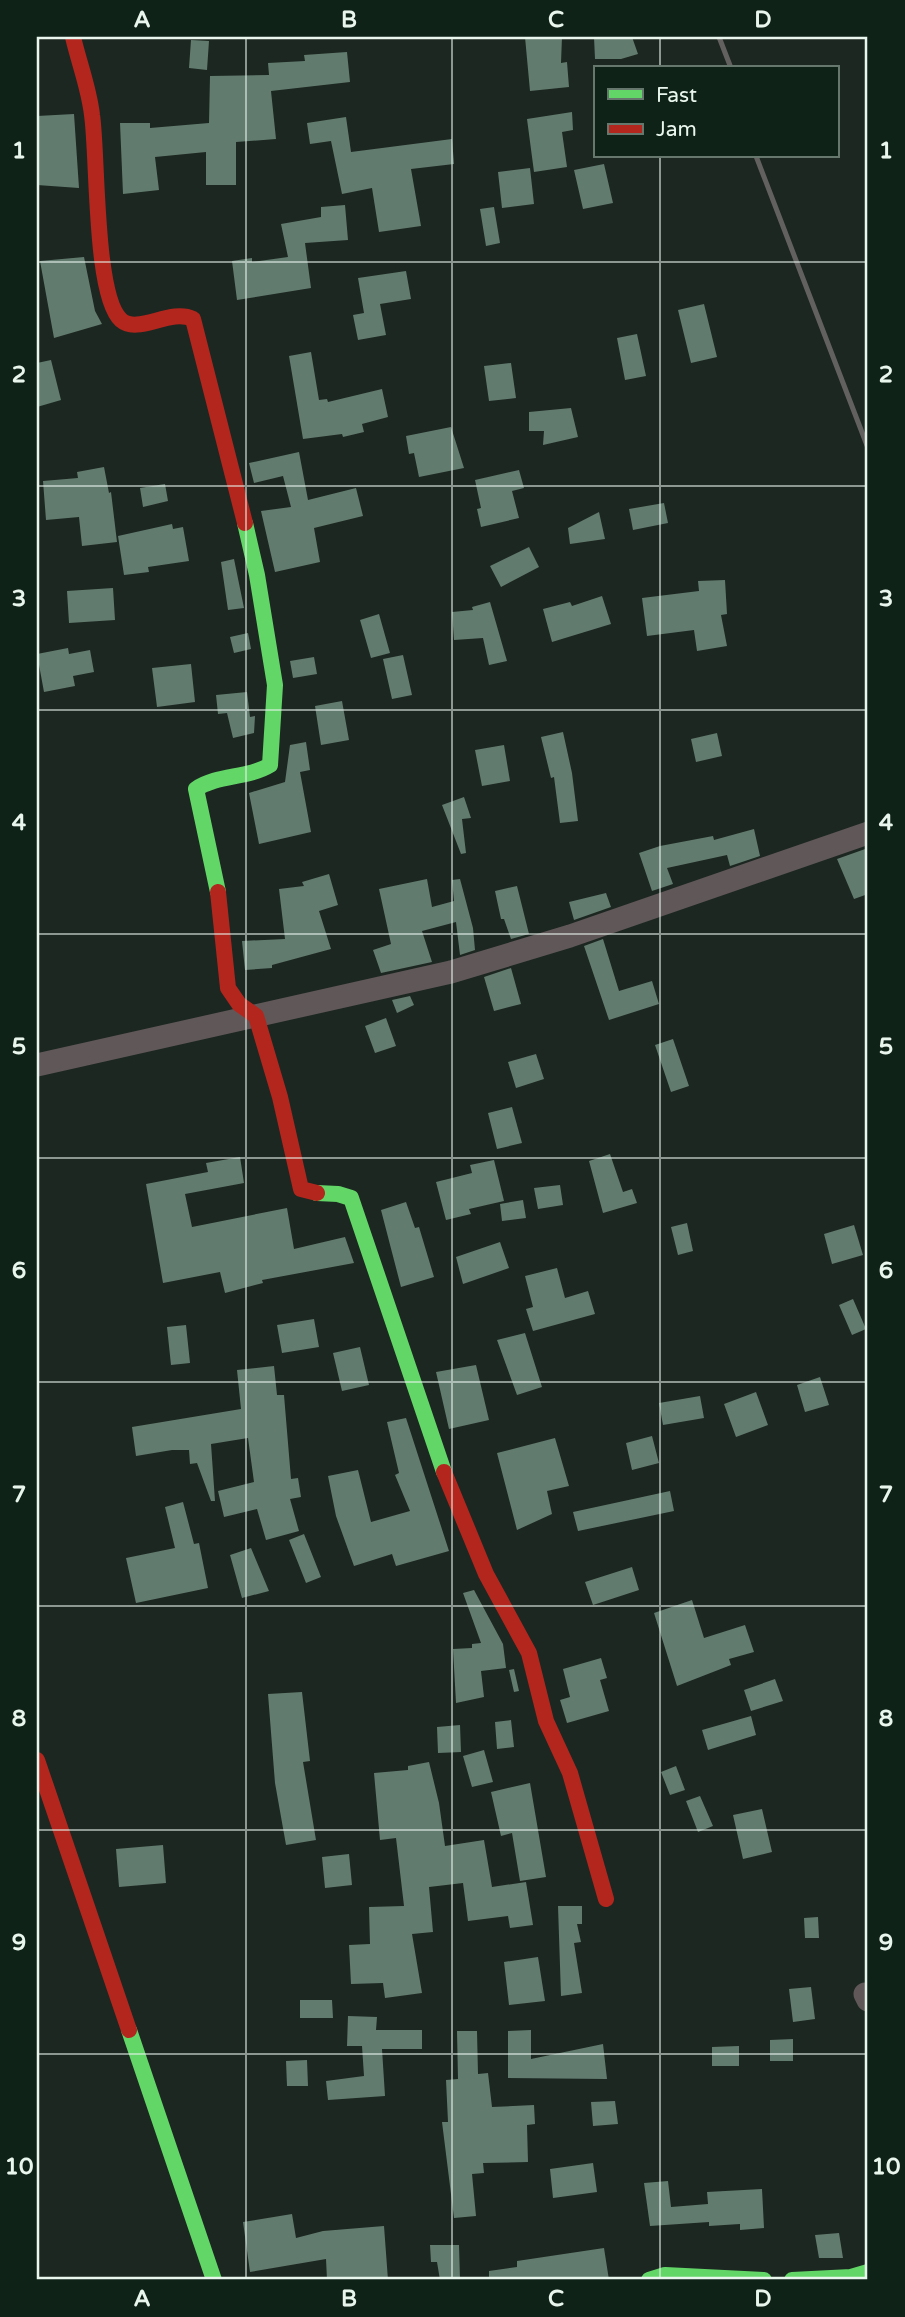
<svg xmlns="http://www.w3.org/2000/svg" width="905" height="2317" font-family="'Varela Round',sans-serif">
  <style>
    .building { fill: #627b6f }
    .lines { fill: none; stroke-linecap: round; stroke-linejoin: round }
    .street { stroke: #605759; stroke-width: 23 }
    .fast { stroke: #63d668; stroke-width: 16 }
    .jam { stroke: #b3261e; stroke-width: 16 }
    .rail { stroke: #636060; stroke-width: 5 }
    .grid { fill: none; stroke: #e9f6ee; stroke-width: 2; stroke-opacity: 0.55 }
    .neatline { fill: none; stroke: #e9f6ee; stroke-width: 2.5 }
    .grid-label { font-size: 23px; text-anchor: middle; font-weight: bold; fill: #e9f6ee }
  </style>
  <rect width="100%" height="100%" fill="#1c2721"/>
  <!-- building -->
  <path class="building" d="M525,37H562L561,63L567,62L569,87L530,91Z
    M594,37H632L638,54L621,59H595Z
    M191,40L209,41L207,70L189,68Z
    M347,52L350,82L271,91L276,139L236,142V185H206V152L155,157L159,190L123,194L120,123H150V128L209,123L210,76L269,75L268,63L305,61L304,55Z
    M572,112L573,130L562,132L567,167L534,172L527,119Z
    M74,114L79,188L37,185V116Z
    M346,117L351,152L452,139L454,164L411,169L421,226L379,232L372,188L342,194L331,141L310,144L307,123Z
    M604,164L613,203L583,209L574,170Z
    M530,168L534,204L502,208L498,172Z
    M345,205L348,240L305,243L311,288L237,300L232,261L252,258V262L288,257L281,224L321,217V207Z
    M494,207L500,243L486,246L480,209Z
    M84,257L95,311L102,324L54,338L40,261Z
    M406,271L411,299L380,304L386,335L358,340L353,315L364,313L358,278Z
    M704,304L717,357L691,363L678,310Z
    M637,334L646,376L625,380L617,338Z
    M311,352L319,400L327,399L328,402L382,389L388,417L362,424L364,432L343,437L342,434L303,439L289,356Z
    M51,360L61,400L37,407V363Z
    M511,363L516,398L489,401L484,366Z
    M571,408L578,437L543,445L544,431H529V412Z
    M451,427L464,468L419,477L414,453L409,454L406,436Z
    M299,452L308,500L356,488L363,516L314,528L320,562L275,572L261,511L291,507L283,476L254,483L249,463Z
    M104,467L109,493L111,492L117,542L82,546L79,517L46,520L43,481L78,478L77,472Z
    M519,470L524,488L512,491L519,518L481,527L477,509L481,508L475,480Z
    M165,484L168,501L143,507L140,488Z
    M664,503L668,523L633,530L629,509Z
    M599,512L605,539L570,544L568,528Z
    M172,524L173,529L183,527L189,561L148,567L149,572L124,575L118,536Z
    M529,547L539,567L501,587L490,566Z
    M234,559L244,608L228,610L221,562Z
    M725,580L727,614L721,615L727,646L697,651L694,630L647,636L642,598L699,591L698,581Z
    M113,588L115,620L69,623L67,591Z
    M602,596L611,624L552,642L543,609L570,602L572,606Z
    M490,602L507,661L489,665L483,638L454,640L452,612L473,610L472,607Z
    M379,614L390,653L371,658L360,620Z
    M248,633L251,649L234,653L230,637Z
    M68,648L69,654L90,650L94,672L73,676L75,686L44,692L37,654Z
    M403,655L412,695L392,699L383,659Z
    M314,657L317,674L293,678L290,661Z
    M191,664L195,702L157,707L152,668Z
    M247,692L250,717L255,716L254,733L233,738L227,713L218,714L216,695Z
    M342,701L349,740L321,745L315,706Z
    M563,732L572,773L578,821L560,823L554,777L551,778L541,737Z
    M717,733L722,756L696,762L691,739Z
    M306,742L310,770L300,772L311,832L259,844L249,793L285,782L290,745Z
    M504,745L510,781L482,786L475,750Z
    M464,797L471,818L462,819L466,853L461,854L442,805Z
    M754,829L760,856L730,866L727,855L667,868L673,884L652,891L639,853L660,846L713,836L714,840Z
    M868,848V894L854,899L837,859Z
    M329,874L338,905L319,911L331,949L272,965V968L245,970L242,941L285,939L279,889L304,886L302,882Z
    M427,879L432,907L454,901L452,880L460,879L473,928L475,950L460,955L456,922L422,931L432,962L381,973L373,950L391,944L379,889Z
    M517,886L529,934L511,939L504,919H501L495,891Z
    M606,893L611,907L574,920L569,902Z
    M603,939L619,991L652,981L659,1004L609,1020L584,946Z
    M511,968L521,1004L494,1011L484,977Z
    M410,996L414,1005L397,1013L392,1000Z
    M386,1018L396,1046L375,1053L365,1026Z
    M673,1039L689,1086L671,1092L655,1045Z
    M536,1054L544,1079L516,1088L508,1062Z
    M512,1107L522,1143L497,1149L488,1113Z
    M610,1154L623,1192L632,1189L637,1203L603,1213L589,1161Z
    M240,1157L244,1183L185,1194L192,1227L287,1208L294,1249L345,1237L354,1263L262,1280L263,1283L225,1293L220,1272L163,1283L146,1184L208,1172L206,1163Z
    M494,1160L504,1201L469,1209L471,1214L446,1220L436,1182L472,1173L470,1165Z
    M560,1185L563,1205L538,1209L534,1188Z
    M523,1200L526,1218L502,1221L500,1204Z
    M406,1202L415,1228L419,1227L434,1277L401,1287L381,1210Z
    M687,1223L693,1251L678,1255L671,1227Z
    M854,1225L863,1255L832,1264L824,1234Z
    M500,1242L509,1268L463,1284L456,1257Z
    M557,1268L565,1298L588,1291L595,1314L533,1331L526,1309L533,1307L525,1276Z
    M853,1299L866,1329L852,1335L839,1305Z
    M314,1319L319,1347L282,1353L277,1325Z
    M186,1325L190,1363L171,1365L167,1327Z
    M525,1333L542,1387L517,1395L497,1340Z
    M360,1347L369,1385L342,1391L333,1353Z
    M476,1365L489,1420L449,1429L436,1372Z
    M274,1366L277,1395H284L291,1479L298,1478L301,1497L290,1499L299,1531L266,1540L257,1509L224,1517L218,1491L254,1482L248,1438L211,1444L215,1501H211L197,1463L190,1464L189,1450H172L136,1456L132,1427L241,1409L237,1370Z
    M820,1377L829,1405L805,1412L797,1385Z
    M756,1392L768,1425L736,1437L724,1404Z
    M700,1396L704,1418L663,1425L659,1403Z
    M406,1418L449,1551L396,1566L392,1554L354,1566L336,1516L328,1476L358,1470L371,1522L410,1511L395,1475L399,1473L387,1422Z
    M652,1436L659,1463L632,1470L626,1443Z
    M555,1438L569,1486L547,1491L552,1514L517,1530L497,1453Z
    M670,1491L674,1511L578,1531L573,1512Z
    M183,1502L194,1544L199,1543L208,1588L136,1603L126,1558L175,1548L165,1507Z
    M304,1534L321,1577L306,1583L289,1540Z
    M251,1548L269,1591L242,1598L230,1555Z
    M632,1567L639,1590L593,1605L585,1582Z
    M474,1590L503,1644L506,1668L481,1671L484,1697L456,1703L453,1649L472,1648V1644L481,1643L463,1593Z
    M692,1600L704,1638L745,1625L754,1652L729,1659L731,1665L677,1686L654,1613Z
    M601,1658L607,1678L600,1680L609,1711L567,1723L560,1700L570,1697L563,1669Z
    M514,1669L519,1691L514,1692L509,1670Z
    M775,1679L783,1701L751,1711L744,1690Z
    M302,1692L310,1761L303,1762L316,1840L286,1845L275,1783L268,1694Z
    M751,1716L756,1735L708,1750L702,1730Z
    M511,1720L514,1747L497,1749L495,1722Z
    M460,1725L461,1752L438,1753L437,1727Z
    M484,1750L493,1782L472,1787L463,1756Z
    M429,1762L439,1803L445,1846L484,1840L492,1887L526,1882L533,1925L510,1928L508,1916L468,1921L463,1883L429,1887L433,1932L412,1934L422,1993L385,1998L383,1983L351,1984L349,1945L370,1944L369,1907L404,1906L396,1838L380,1840L374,1773L408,1770V1766Z
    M676,1766L685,1790L670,1795L661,1772Z
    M530,1783L546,1877L520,1881L512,1833L501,1836L491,1792Z
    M700,1796L713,1826L698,1832L686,1801Z
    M762,1809L772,1852L743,1859L733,1815Z
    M163,1845L166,1883L119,1887L116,1849Z
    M349,1854L352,1885L325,1888L322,1857Z
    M558,1906H582V1924H577L581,1942L574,1943L582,1993L561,1996Z
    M818,1917L819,1938H805L804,1918Z
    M538,1957L545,2001L509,2005L504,1962Z
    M811,1987L815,2019L793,2022L789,1989Z
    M300,2000H332L333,2018H300Z
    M348,2016L377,2017L376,2030H422V2049H382L385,2096L328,2100L326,2081L364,2076L362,2046H347Z
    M531,2030V2059L603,2044L607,2079L508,2078V2031Z
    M457,2031H477L478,2074L488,2073L492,2107L534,2105L535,2124L527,2125L528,2162L483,2163L484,2173L472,2174L476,2216L454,2218L442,2122H448L446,2080L458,2079Z
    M793,2039V2061H770V2040Z
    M739,2046V2066H712V2047Z
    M307,2060L308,2086H287L286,2061Z
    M615,2101L618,2124L593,2126L591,2102Z
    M593,2163L597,2192L553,2198L550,2169Z
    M668,2181L671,2207L708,2204L707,2192L762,2189L764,2228L740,2230V2224L709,2226V2222L650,2226L644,2183Z
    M292,2214L296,2238L323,2231L384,2226L388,2280H327L326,2259L250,2272L243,2222Z
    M839,2233L843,2258H819L815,2235Z
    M430,2245H459L460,2280H440L437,2262H431Z
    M604,2248L609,2280H489V2271L517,2267V2261Z"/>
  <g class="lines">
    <!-- street -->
    <path class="street" d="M37,1065L451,972L570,936L868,833
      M865,1994L868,2000"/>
    <!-- fast -->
    <path class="fast" d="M218,892L196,789C218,774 247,779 270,765L275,685L257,575L245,523
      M317,1193L338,1194L351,1198L444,1472
      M129,2030L214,2280
      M649,2280L665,2275L764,2280
      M792,2280L851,2277L868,2272"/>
    <!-- jam -->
    <path class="jam" d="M73,37C79,63 89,88 92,115C98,155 94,296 121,320C138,335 170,308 193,319L245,523
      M218,892L228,988L239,1004L256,1016L280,1097L301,1189L317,1193
      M444,1472L486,1574L529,1653L546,1721L570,1773L606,1899
      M37,1760L129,2030"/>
    <!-- rail -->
    <path class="rail" d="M719,37L731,68
      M756,156L868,448"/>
  </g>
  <!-- grid -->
  <path class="grid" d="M246,37V2280M452,37V2280M660,37V68M660,156V2280M37,262H868M37,486H868M37,710H868M37,934H868M37,1158H868M37,1382H868M37,1606H868M37,1830H868M37,2054H868"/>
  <!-- border -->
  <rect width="905" height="2317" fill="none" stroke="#0e2218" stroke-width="77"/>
  <!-- legend -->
  <rect x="594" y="66" width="245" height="91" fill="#0e2218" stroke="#66776e" stroke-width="2"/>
  <rect x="608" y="89" width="35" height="10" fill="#63d668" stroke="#66776e" stroke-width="2"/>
  <text x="656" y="102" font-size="21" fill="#e9f6ee">Fast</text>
  <rect x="608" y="124" width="35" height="10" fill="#b3261e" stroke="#66776e" stroke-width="2"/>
  <text x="656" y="136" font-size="21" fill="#e9f6ee">Jam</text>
  <rect x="38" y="38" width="828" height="2240" class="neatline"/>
  <g class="grid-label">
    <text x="142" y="27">A</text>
    <text x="349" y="27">B</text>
    <text x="556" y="27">C</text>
    <text x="763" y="27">D</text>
    <text x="19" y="158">1</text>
    <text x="886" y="158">1</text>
    <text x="19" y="382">2</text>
    <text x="886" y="382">2</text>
    <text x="19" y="606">3</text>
    <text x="886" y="606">3</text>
    <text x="19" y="830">4</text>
    <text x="886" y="830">4</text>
    <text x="19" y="1054">5</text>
    <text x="886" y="1054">5</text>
    <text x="19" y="1278">6</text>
    <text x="886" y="1278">6</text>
    <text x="19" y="1502">7</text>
    <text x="886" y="1502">7</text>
    <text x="19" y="1726">8</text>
    <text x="886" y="1726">8</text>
    <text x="19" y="1950">9</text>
    <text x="886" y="1950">9</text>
    <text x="19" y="2174">10</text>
    <text x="886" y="2174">10</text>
    <text x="142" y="2306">A</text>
    <text x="349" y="2306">B</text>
    <text x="556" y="2306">C</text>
    <text x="763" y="2306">D</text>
  </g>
</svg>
